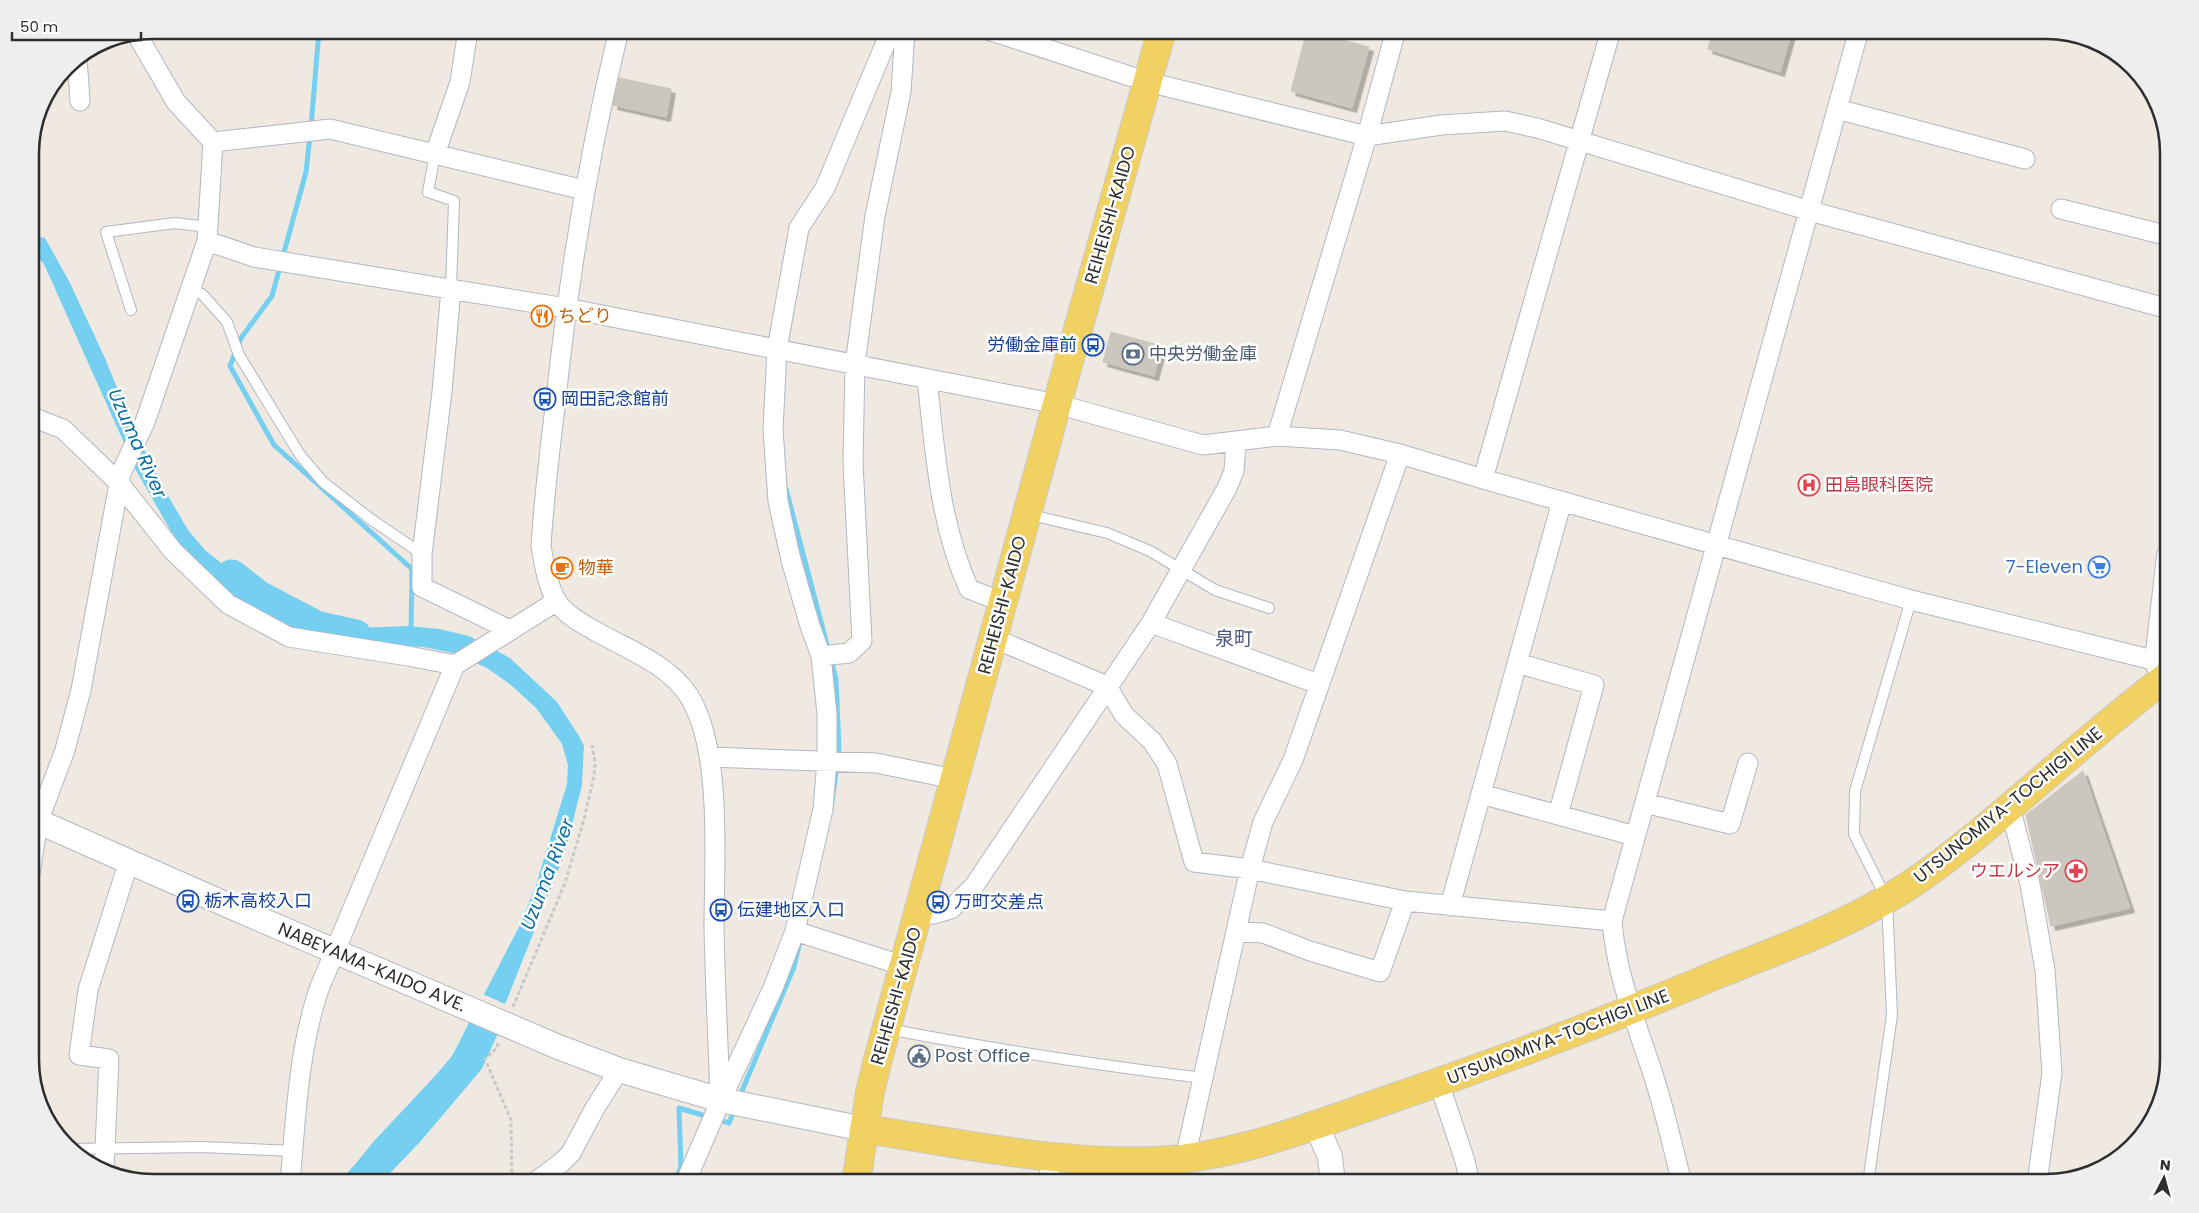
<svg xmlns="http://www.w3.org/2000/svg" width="2199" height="1213" font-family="Poppins,'Noto Sans JP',sans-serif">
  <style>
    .water { fill: #75cff0 }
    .pier { fill: #efe9e1 }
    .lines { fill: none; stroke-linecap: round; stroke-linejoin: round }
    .stream { stroke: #75cff0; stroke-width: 5 }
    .river { stroke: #75cff0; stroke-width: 31 }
    .building { fill: #cbc7bf; stroke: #cbc5ba; filter: url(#shadow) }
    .service-casing { stroke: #b4b7c1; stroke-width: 12 }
    .minor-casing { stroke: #b4b7c1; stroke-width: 21 }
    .tertiary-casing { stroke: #b4b7c1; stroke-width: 26 }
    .primary-casing { stroke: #c9c9c9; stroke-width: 30 }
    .path { stroke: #c9c9c9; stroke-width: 3; stroke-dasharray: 4 2.5; stroke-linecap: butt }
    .service { stroke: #fff; stroke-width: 10 }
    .minor { stroke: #fff; stroke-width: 19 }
    .tertiary { stroke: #fff; stroke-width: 24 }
    .primary { stroke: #f2d163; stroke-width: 28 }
    .labels { text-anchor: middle; stroke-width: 5; stroke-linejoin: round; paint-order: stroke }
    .street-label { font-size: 18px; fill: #2e2e2e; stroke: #fff }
    .food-label { font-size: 18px; fill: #c56008; stroke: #fff; text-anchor: start }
    .transit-label { font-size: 18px; fill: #164399; stroke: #fff; text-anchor: start }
    .service-label { font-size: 18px; fill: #4e5e75; stroke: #fff; text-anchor: start }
    .health-label { font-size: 18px; fill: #be3a42; stroke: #fff; text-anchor: start }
    .shop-label { font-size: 18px; fill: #366cbe; stroke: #fff; text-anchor: end }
    .water-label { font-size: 19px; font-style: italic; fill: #0d6fa3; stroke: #fff }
    .neighbourhood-label { font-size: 19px; fill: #4d5680; stroke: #fff }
    .rim { fill: none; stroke: #2e2e2e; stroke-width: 2.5 }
  </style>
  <defs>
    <filter id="shadow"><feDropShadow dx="4.5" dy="4.5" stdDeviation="0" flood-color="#0004"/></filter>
  </defs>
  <rect width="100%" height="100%" fill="#efe9e1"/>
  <!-- water -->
  <path class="water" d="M30,235L45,238L69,281L104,356L133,427L164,489L188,530L205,550L284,614L309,626L356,628L409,626L439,629L469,636L510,658L557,702L579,736L584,746L582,785L564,856L506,1002L486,1046L469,1059L400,1141L389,1149L361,1183H340L374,1141L450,1060L519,927L536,885L567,784L568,765L562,744L537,709L511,685L487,668L453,653L423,647L327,641L255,616L180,547L137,472L44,264L30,249Z"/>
  <!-- pier -->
  <path class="pier" d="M483,994L507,1005L491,1040L465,1028Z"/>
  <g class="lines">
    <!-- stream -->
    <path class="stream" d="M311,127L319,30
      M310,135L306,172L272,296L241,338L230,366L274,445L412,569L411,632
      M786,489L836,679L839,749L831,809
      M739,1098L794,967L800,941
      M674,1183L681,1167L679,1108L729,1123L735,1108"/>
    <!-- river -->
    <path class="river" d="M232,575L259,596L316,626L356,635
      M359,1183L409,1131L469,1060L487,1020"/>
  </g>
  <!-- building -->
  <path class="building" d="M1307,30L1369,47L1352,108L1291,91Z
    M1713,30H1792L1780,72L1708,49Z
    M619,78L671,89L666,117L613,105Z
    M1111,332L1162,346L1154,376L1103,362Z
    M2083,771L2130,908L2051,926L2026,815Z"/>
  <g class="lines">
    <!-- service casing -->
    <g class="service-casing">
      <path id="service" d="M435,154L428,192L454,201L451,289
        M190,290L202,294L227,322L239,355L300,455L323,482L372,520L422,554
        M131,310L106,232L175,223L208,227
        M1027,514L1107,533L1150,551L1215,590L1269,608
        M888,1029C992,1049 1097,1065 1203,1078
        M72,1149L202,1147L293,1151
        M1166,1161L1170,1183
        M1868,1183L1892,1015L1887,900L1854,834L1855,791L1911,600"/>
    </g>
    <!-- minor casing -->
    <g class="minor-casing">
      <path id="minor" d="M619,30C589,152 569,274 556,399C550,448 544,496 541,546C544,564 547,583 556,600C565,615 583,624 597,632C629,650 668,664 689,696C723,751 714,862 714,926C715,983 718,1040 720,1096
        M988,30L1148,82L1367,136L1441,125L1505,121L1537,128L1810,211L2169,309
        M77,58L80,101
        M1837,109L2025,159
        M213,142L330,129L584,190
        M435,154L460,82L468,30
        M2061,209L2169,236
        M207,241L254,257L566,308L1057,404L1203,445L1277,436L1340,440L1400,454L1483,479L1911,600L2157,661
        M451,289L442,392L422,554V587L510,630
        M927,379C935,450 939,523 969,589L1002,602
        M30,414L37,419L63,429L119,483L173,551L228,604L289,637L408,656L455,665
        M1277,436L1367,136L1396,30
        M1483,479L1611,30
        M1151,623L1318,684
        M993,638L1107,686L1124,715L1152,741L1167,764L1194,862L1250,869L1405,901L1612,921
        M821,656L849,653L862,641L853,463L855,364L875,216L901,92L905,30
        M1517,663L1594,685L1558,815
        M709,757L876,763L954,779
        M1481,794L1635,836
        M1645,803L1730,824L1748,763
        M2010,807L2030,884L2045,970L2052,1073L2037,1183
        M30,873L38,822L65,750L81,690L121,473L145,422L207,241L213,142L176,102L136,33
        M1450,906L1562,501
        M919,914H934L951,909L974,886L1151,623L1227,488L1234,471L1236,442
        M795,931L904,966
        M1236,932L1263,933L1310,951L1380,972L1405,901
        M1439,1083L1465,1161L1470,1183
        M1185,1158L1250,869L1263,822L1293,760L1400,454
        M104,1170L109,1059L79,1055L88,990L129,861
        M290,1183C296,1117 298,1052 319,989L455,665L557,601
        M534,1183L561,1163L571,1153L595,1108L619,1070
        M685,1183L721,1100L773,988L795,931L823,809L827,761V714L821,656L810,626L791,560L778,501L773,430L777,349L799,228L825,188L891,30
        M1048,1183L1052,1157
        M1682,1183C1672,1145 1664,1106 1651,1068C1635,1020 1616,973 1612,921L1859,30"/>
    </g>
    <!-- tertiary casing -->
    <g class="tertiary-casing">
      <path id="tertiary" d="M2163,679L2157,661L2169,556
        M30,818L241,911L556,1046L619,1070L721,1100L864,1129
        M1316,1124L1330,1157L1333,1183"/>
    </g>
    <!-- primary casing -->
    <g class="primary-casing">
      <path id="primary" d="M864,1129C959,1143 1060,1165 1157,1161C1238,1157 1317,1124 1393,1098C1505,1060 1614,1018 1723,972C1778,950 1836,929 1887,899C1927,876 1963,847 1997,818C2054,770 2110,719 2169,675
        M856,1183L870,1092L877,1063L1057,404L1162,30"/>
    </g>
    <!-- path -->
    <path class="path" d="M513,1007L565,883L584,819L594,776L595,762L592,745
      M498,1043L497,1048L485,1059L511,1120L512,1183"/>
    <!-- service -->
    <use href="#service" class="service"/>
    <!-- minor -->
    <use href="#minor" class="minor"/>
    <!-- tertiary -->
    <use href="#tertiary" class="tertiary"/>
    <!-- primary -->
    <use href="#primary" class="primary"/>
  </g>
  <!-- icons -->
  <defs>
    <g id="restaurant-ring" transform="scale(1.125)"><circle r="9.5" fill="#fff" stroke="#e8710a" stroke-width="1.5"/><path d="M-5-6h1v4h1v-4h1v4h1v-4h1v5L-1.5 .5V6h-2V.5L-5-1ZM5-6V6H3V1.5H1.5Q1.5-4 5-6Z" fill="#e8710a"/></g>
    <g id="bus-ring" transform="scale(1.125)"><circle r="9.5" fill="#fff" stroke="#1a4fb4" stroke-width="1.5"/><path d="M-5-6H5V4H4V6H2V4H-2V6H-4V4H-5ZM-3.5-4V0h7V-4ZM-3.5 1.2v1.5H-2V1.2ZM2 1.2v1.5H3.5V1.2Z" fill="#1a4fb4"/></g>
    <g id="bank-ring" transform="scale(1.125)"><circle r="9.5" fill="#fff" stroke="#5c6f8a" stroke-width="1.5"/><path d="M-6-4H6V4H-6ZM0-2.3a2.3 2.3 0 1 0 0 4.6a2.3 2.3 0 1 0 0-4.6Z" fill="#5c6f8a"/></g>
    <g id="hospital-ring" transform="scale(1.125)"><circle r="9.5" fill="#fff" stroke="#e0444e" stroke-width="1.5"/><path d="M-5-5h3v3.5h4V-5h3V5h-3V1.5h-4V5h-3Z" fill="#e0444e"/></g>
    <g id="supermarket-ring" transform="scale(1.125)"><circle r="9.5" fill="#fff" stroke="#3f7fe0" stroke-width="1.5"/><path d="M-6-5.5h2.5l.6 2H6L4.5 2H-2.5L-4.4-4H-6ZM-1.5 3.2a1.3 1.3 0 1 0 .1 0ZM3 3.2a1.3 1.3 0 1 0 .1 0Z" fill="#3f7fe0"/></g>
    <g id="cafe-ring" transform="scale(1.125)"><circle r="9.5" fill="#fff" stroke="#e8710a" stroke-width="1.5"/><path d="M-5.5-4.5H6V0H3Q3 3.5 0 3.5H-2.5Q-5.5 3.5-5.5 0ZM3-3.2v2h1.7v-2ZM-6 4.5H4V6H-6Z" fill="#e8710a"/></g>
    <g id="pharmacy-ring" transform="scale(1.125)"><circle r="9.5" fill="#fff" stroke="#e0444e" stroke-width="1.5"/><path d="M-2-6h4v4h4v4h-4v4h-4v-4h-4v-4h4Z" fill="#e0444e"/></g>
    <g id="civic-ring" transform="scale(1.125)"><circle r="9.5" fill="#fff" stroke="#5c6f8a" stroke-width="1.5"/><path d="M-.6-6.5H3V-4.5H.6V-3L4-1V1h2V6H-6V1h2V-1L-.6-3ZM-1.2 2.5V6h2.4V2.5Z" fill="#5c6f8a"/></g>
  </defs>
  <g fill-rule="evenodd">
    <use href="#restaurant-ring" x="542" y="316"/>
    <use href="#bus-ring" x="1093" y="345"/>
    <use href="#bank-ring" x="1133" y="354"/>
    <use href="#bus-ring" x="545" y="399"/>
    <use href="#hospital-ring" x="1809" y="485"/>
    <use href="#supermarket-ring" x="2099" y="567"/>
    <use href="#cafe-ring" x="562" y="568"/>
    <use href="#pharmacy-ring" x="2076" y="871"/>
    <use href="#bus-ring" x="188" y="901"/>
    <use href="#bus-ring" x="938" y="902"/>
    <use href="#bus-ring" x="721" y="910"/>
    <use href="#civic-ring" x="919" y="1056"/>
  </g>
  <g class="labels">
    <!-- street labels -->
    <g class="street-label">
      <text transform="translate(1110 215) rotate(-74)" y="6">REIHEISHI-KAIDO</text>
      <text transform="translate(1002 605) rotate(-75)" y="6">REIHEISHI-KAIDO</text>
      <text transform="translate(2008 805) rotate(-39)" y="6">UTSUNOMIYA-TOCHIGI LINE</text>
      <text transform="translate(372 967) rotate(23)" y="6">NABEYAMA-KAIDO AVE.</text>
      <text transform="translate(896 996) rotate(-74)" y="6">REIHEISHI-KAIDO</text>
      <text transform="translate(1558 1037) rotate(-21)" y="6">UTSUNOMIYA-TOCHIGI LINE</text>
    </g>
    <!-- food labels -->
    <g class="food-label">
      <text x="558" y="322">ちどり</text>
      <text x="578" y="574">物華</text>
    </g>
    <!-- transit labels -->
    <g class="transit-label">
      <text x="1077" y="351" text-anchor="end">労働金庫前</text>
      <text x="561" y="405">岡田記念館前</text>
      <text x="204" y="907">栃木高校入口</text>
      <text x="954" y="908">万町交差点</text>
      <text x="737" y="916">伝建地区入口</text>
    </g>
    <!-- service labels -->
    <g class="service-label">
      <text x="1149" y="360">中央労働金庫</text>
      <text x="935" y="1062">Post Office</text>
    </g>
    <!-- health labels -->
    <g class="health-label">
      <text x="1825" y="491">田島眼科医院</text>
      <text x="2060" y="877" text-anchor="end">ウエルシア</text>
    </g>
    <!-- shop labels -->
    <g class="shop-label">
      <text x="2083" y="573">7-Eleven</text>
    </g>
    <!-- water labels -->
    <g class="water-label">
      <text transform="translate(138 443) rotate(66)" y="7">Uzuma River</text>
      <text transform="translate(547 874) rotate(-69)" y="7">Uzuma River</text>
    </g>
    <!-- neighbourhood labels -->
    <g class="neighbourhood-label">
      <text x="1234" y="645">泉町</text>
    </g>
  </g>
  <!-- crop -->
  <path d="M0 0H2199V1213H0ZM153 39H2046A114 114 0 0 1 2160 153V1060A114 114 0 0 1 2046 1174H153A114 114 0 0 1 39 1060V153A114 114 0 0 1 153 39Z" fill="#eee" fill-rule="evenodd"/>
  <path class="rim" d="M153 39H2046A114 114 0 0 1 2160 153V1060A114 114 0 0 1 2046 1174H153A114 114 0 0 1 39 1060V153A114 114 0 0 1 153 39Z"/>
  <!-- north arrow -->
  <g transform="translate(2164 1178) rotate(6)" stroke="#ffffff" stroke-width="4" paint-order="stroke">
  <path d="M0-4L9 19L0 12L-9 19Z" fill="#2e2e2e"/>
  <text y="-8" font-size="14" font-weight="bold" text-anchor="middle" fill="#2e2e2e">N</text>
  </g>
  <!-- scale -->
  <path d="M12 32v8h129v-8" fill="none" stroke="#2e2e2e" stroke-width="2.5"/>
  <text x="20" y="32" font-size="15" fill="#2e2e2e" stroke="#ffffff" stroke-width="4" paint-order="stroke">50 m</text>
</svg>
